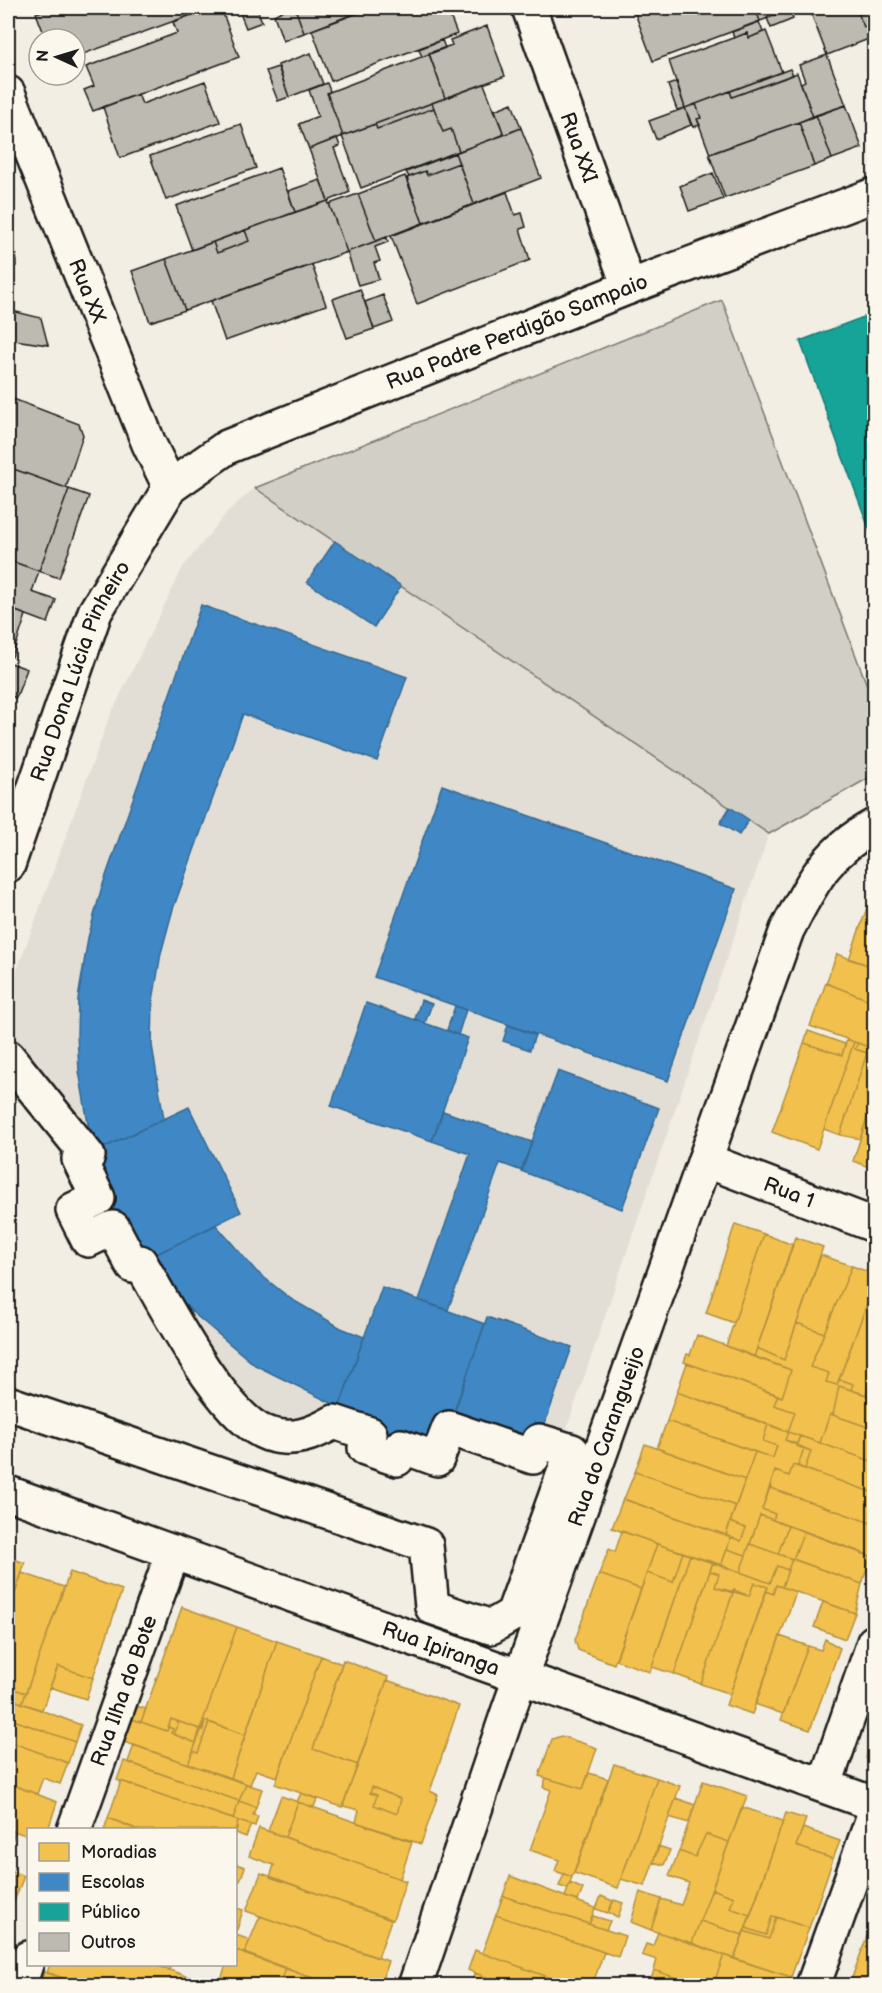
<svg xmlns="http://www.w3.org/2000/svg" width="882" height="1993" font-family="'Balsamiq Sans',sans-serif">
  <style>
    .built { fill: #e2ded5 }
    .green { fill: #d2cfc6; stroke: #777671; stroke-width: 1.5 }
    .homes { fill: #f2c14e; stroke: #b2903f; stroke-width: 1.5; fill-rule: evenodd }
    .schools { fill: #3f88c5; stroke: #346892; stroke-width: 1.5 }
    .public { fill: #17a398; stroke: #187a73; stroke-width: 1.5 }
    .building { fill: #bdbab1; stroke: #1c1c1c; stroke-width: 1.5 }
    .lines { fill: none; stroke-linecap: round; stroke-linejoin: round }
    .minor-casing { stroke: #1c1c1c; stroke-width: 38 }
    .major-casing { stroke: #1c1c1c; stroke-width: 38 }
    .minor { stroke: #fbf7ec; stroke-width: 33 }
    .major { stroke: #fbf7ec; stroke-width: 33 }
    .labels { text-anchor: middle; stroke-width: 6; stroke-linejoin: round; paint-order: stroke }
    .street-label { font-size: 21px; fill: #1c1c1c; stroke: #fbf7ec }
  </style>
  <rect width="100%" height="100%" fill="#f2eee4"/>
  <filter id="ink" filterUnits="userSpaceOnUse"><feTurbulence type="fractalNoise" baseFrequency=".0167" numOctaves="2"/><feDisplacementMap in="SourceGraphic" scale="12" xChannelSelector="R" yChannelSelector="G"/><feConvolveMatrix kernelMatrix="1 2 1 2 8 2 1 2 1" color-interpolation-filters="sRGB"/></filter>
  <g filter="url(#ink)">
    <!-- built -->
    <path class="built" d="M255,488L769,834L560,1448L370,1435L267,1434L113,1229L88,1240L98,1197L8,1057V995L109,718L183,567L229,510Z"/>
    <!-- green -->
    <path class="green" d="M722,300L874,704V775L769,834L255,488Z"/>
    <!-- homes -->
    <path class="homes" d="M874,888V967L849,959Z
      M837,954L874,967V1002L826,983Z
      M826,983L874,1002V1049L810,1026Z
      M808,1031L845,1044L842,1055L804,1043Z
      M847,1039L854,1042L817,1149L772,1132L804,1043L842,1055Z
      M854,1042L858,1043L855,1049L867,1053L840,1135L824,1129Z
      M858,1043L874,1049V1055L855,1049Z
      M867,1053L874,1055V1097L860,1139L840,1135Z
      M874,1097V1169L853,1161Z
      M735,1224L764,1234L734,1323L706,1313Z
      M764,1234L793,1245L754,1357L726,1346Z
      M795,1237L823,1247L784,1360L757,1348Z
      M821,1255L852,1266L824,1333L797,1323Z
      M852,1266L874,1274V1285L837,1385L826,1382L829,1373L810,1367Z
      M874,1285V1369L866,1395L851,1390L853,1384L839,1379Z
      M797,1323L824,1333L810,1367L829,1373L826,1382L837,1385L839,1379L853,1384L851,1390L839,1386L833,1415L830,1414L820,1443L788,1432L795,1412L774,1405L778,1395L782,1397L791,1370L754,1357L757,1348L784,1360Z
      M697,1335L791,1370L782,1397L684,1362L687,1354L690,1355Z
      M687,1363L778,1395L774,1405L795,1412L788,1432L677,1392Z
      M873,1373L874,1374V1397L866,1395Z
      M839,1386L874,1397V1429L833,1415Z
      M677,1392L768,1424L763,1441L777,1446L773,1458L667,1421Z
      M830,1414L874,1429V1462L820,1443Z
      M667,1421L755,1452L745,1480L657,1448Z
      M768,1424L788,1432L785,1440L804,1448L798,1466L793,1465L789,1476L775,1471L762,1509L775,1514L773,1520L760,1515L746,1555L727,1549L731,1537L741,1541L746,1528L730,1522L755,1452L773,1458L777,1446L763,1441Z
      M788,1432L800,1436L797,1444L785,1440Z
      M800,1436L874,1462V1493L805,1469L811,1451L796,1446Z
      M645,1444L745,1480L736,1506L635,1472Z
      M804,1448L811,1451L805,1469L798,1466Z
      M793,1465L874,1493V1524L770,1488L775,1471L789,1476Z
      M635,1472L736,1506L726,1535L624,1499Z
      M770,1488L874,1524V1558L773,1520L775,1514L762,1509Z
      M623,1499L731,1537L721,1566L612,1528Z
      M760,1515L788,1526L778,1554L750,1544Z
      M730,1522L746,1528L741,1541L726,1535Z
      M788,1526L804,1531L793,1559L778,1554Z
      M622,1531L657,1544L641,1589L599,1574L609,1549L615,1552Z
      M804,1531L871,1556L862,1584L793,1559Z
      M657,1544L683,1552L673,1582L647,1573Z
      M750,1544L792,1559L788,1570L777,1566L770,1583L740,1572Z
      M727,1549L746,1555L740,1572L721,1566Z
      M683,1552L690,1555L650,1672L616,1660L647,1573L673,1582Z
      M690,1555L713,1562L674,1674L652,1667Z
      M8,1557L25,1563L8,1614Z
      M792,1559L862,1584L855,1613L782,1587Z
      M713,1562L770,1583L777,1566L788,1570L782,1587L776,1585L773,1594L766,1591L768,1587L754,1583L749,1596L715,1587L719,1574L710,1571Z
      M710,1571L719,1574L715,1587L733,1593L701,1684L674,1674Z
      M70,1572L122,1590L93,1678L58,1666L42,1710L22,1703Z
      M22,1573L64,1587L26,1693L8,1687V1614Z
      M599,1574L641,1589L614,1664L578,1650L575,1640Z
      M754,1583L768,1587L730,1694L701,1684L734,1590L749,1596Z
      M776,1585L796,1592L752,1714L726,1705L766,1591L773,1594Z
      M823,1602L855,1613L845,1639L814,1627Z
      M182,1607L237,1627L200,1729L171,1719L167,1731L141,1722Z
      M237,1627L277,1641L245,1735L205,1721L203,1730L200,1729Z
      M780,1636L808,1646L783,1714L755,1704Z
      M825,1639L840,1648L810,1730L781,1720L808,1646L821,1650Z
      M277,1641L321,1656L277,1777L256,1770L250,1785L231,1778Z
      M321,1656L342,1664L313,1749L358,1765L342,1807L275,1784Z
      M343,1660L388,1677L358,1765L313,1749Z
      M58,1666L93,1678L86,1699L50,1687Z
      M387,1680L459,1706L430,1791L438,1795L421,1844L356,1822L359,1810L343,1806ZM372,1787L401,1799L397,1814L374,1805L377,1795L370,1793Z
      M8,1687L26,1693L22,1703L8,1698Z
      M8,1698L81,1725L75,1742L8,1718Z
      M136,1706L146,1709L141,1722L132,1719Z
      M8,1718L75,1742L68,1763L8,1741Z
      M132,1719L167,1731L168,1727L173,1729L171,1733L196,1743L188,1764L124,1742Z
      M171,1719L179,1722L173,1734L171,1733L173,1729L168,1727Z
      M205,1721L209,1722L198,1753L193,1751Z
      M179,1722L200,1729L196,1743L173,1734Z
      M209,1722L245,1735L231,1778L188,1764L193,1751L198,1753Z
      M874,1734V1761L866,1758Z
      M561,1736L597,1748L583,1789L539,1776L552,1739Z
      M8,1741L68,1763L60,1784L43,1778L37,1794L8,1783Z
      M134,1745L246,1784L239,1801L128,1762Z
      M124,1761L239,1801L233,1819L117,1780Z
      M614,1764L657,1778L618,1888L574,1873Z
      M589,1773L608,1779L572,1877L555,1871L559,1860L530,1850L551,1790L543,1787L546,1778L583,1789Z
      M657,1778L680,1786L645,1886L621,1879Z
      M121,1781L238,1821L235,1830H138L108,1818Z
      M703,1781L747,1796L729,1842L706,1834L695,1857L679,1851Z
      M8,1783L57,1802L48,1830H28V1836L8,1829Z
      M246,1784L262,1789L256,1807L239,1801Z
      M372,1787L401,1799L397,1814L374,1805L377,1795L370,1793Z
      M301,1793L317,1799L314,1807L297,1802Z
      M281,1796L298,1802L285,1837L268,1831Z
      M676,1798L695,1805L689,1823L669,1817Z
      M239,1801L256,1807L253,1815L258,1816L255,1826L233,1819Z
      M298,1802L412,1842L400,1879L285,1837Z
      M742,1807L783,1821L750,1915L730,1908L734,1897L712,1889Z
      M786,1813L806,1819L796,1846L833,1859L809,1928L772,1916L766,1935L746,1928Z
      M108,1818L127,1825L138,1830H104Z
      M238,1821L251,1825L246,1837L236,1833Z
      M259,1828L406,1881L393,1920L270,1877L274,1865L249,1856Z
      M803,1828L840,1841L833,1859L796,1846Z
      M8,1829L15,1832L8,1853Z
      M706,1834L729,1842L692,1943L651,1930L661,1899L681,1905L689,1883L669,1876L679,1851L695,1857Z
      M658,1846L670,1850L664,1865L653,1862Z
      M236,1864L245,1867L240,1881L236,1880Z
      M8,1870L24,1876L17,1894L8,1891Z
      M261,1873L391,1920L378,1958L246,1911Z
      M564,1874L572,1877L568,1889L559,1886Z
      M510,1876L595,1908L589,1924L503,1896Z
      M570,1883L583,1889L578,1901L565,1897Z
      M712,1889L734,1897L730,1908L750,1915L743,1935L700,1921Z
      M8,1891L17,1894L9,1914H8Z
      M640,1892L661,1899L651,1930L631,1922Z
      M503,1896L625,1936L618,1957L496,1915Z
      M601,1896L613,1901L608,1913L596,1909Z
      M614,1900L623,1903L618,1917L608,1913Z
      M236,1908L243,1910L236,1933Z
      M496,1915L604,1952L592,1986H573L482,1953Z
      M260,1916L388,1961L380,1986H334L244,1954Z
      M593,1916L610,1921L606,1930L589,1924Z
      M772,1916L776,1917L769,1939L744,1931L746,1928L766,1935Z
      M776,1917L809,1928L791,1977L734,1959L744,1931L769,1939Z
      M874,1917V1986H849Z
      M700,1921L743,1935L734,1959L692,1943Z
      M658,1932L724,1955L713,1986H698L654,1970L657,1960L642,1955L646,1944L653,1946Z
      M236,1935L250,1940L244,1954L236,1950Z
      M236,1950L286,1968L280,1986H219L226,1964H236Z
      M475,1950L482,1953L573,1986H510L475,1973L468,1970Z
      M724,1955L791,1977L788,1986H713Z
      M50,1964H153L194,1979L191,1986H85L47,1973Z
      M153,1964H171L169,1970Z
      M286,1968L334,1986H280Z
      M654,1970L698,1986H649Z
      M44,1972L52,1974L85,1986H39Z
      M475,1973L510,1986H470Z"/>
    <!-- schools -->
    <path class="schools" d="M335,541L401,586L374,627L307,582Z
      M201,605L407,677L377,761L243,714L173,909L161,953L153,1001L152,1045L164,1119L93,1153L79,1071L77,1034L78,999L88,938L101,890Z
      M442,785L736,889L668,1081L374,977Z
      M730,807L749,820L739,835L720,823Z
      M421,1000L432,1004L425,1023L415,1019Z
      M366,1003L468,1038L432,1141L331,1106Z
      M455,1006L466,1010L458,1035L447,1030Z
      M508,1025L535,1035L530,1050L503,1041Z
      M558,1071L659,1108L622,1209L521,1171Z
      M189,1107L241,1212L133,1266L79,1159Z
      M443,1111L532,1142L522,1171L500,1163L448,1310L419,1300L470,1154L432,1141Z
      M216,1225L256,1271L291,1299L341,1328L364,1337L339,1407L255,1365L192,1312L146,1259Z
      M382,1287L485,1324L437,1459L334,1422Z
      M487,1317L572,1347L533,1457L449,1428Z"/>
    <!-- public -->
    <path class="public" d="M874,313V542L800,341Z"/>
    <!-- building -->
    <path class="building" d="M51,8H210L75,57V39H46L36,13Z
      M210,8H221L239,57L93,111L84,90L94,86L86,67L177,33L173,22Z
      M238,8H257L262,22L246,28Z
      M283,8H295L304,33L283,41L274,15L284,10Z
      M295,8H345L348,16L304,33Z
      M345,8H372L348,16Z
      M372,8H447L457,34L331,81L312,30Z
      M633,8H755L760,21L653,61Z
      M755,8H787L788,11L760,21Z
      M809,8H856L864,27L874,23V37L827,55Z
      M856,8H869L874,23L864,27Z
      M869,8H874V22Z
      M790,10L793,19L771,28L767,18Z
      M759,22L763,32L749,38L747,33L734,38L732,32Z
      M487,26L505,76L445,98L429,53L452,45L450,40Z
      M766,31L782,72L685,108L669,61L747,33L749,38Z
      M442,40L445,48L422,57L419,49Z
      M311,53L323,84L289,97L278,65Z
      M429,54L445,98L343,136L327,93Z
      M827,55L846,105L813,117L801,83L805,81L799,65Z
      M278,67L289,97L278,101L266,71Z
      M790,69L793,75L732,97L730,91Z
      M797,73L813,117L710,154L697,119L701,118L696,104L730,91L732,97Z
      M205,81L220,122L120,158L103,107L138,94L142,104Z
      M677,82L685,108L677,110L668,85Z
      M327,83L330,91L327,93L343,136L309,149L299,124L318,116L309,90Z
      M484,84L504,135L459,151L451,129L443,132L432,103Z
      M432,103L434,108L377,129L375,124Z
      M512,103L521,128L504,135L495,110Z
      M696,104L701,118L697,119L700,125L693,127L685,108Z
      M846,105L862,148L832,159L816,115Z
      M434,108L443,132L451,129L459,151L361,188L342,136L375,124L377,129Z
      M685,108L691,125L656,139L649,121Z
      M816,115L832,159L814,166L799,122Z
      M799,122L814,166L725,198L709,154Z
      M241,124L256,168L166,200L150,156Z
      M521,128L541,178L474,204L455,153Z
      M337,138L340,146L334,148L350,192L328,201L309,149Z
      M455,153L459,163L427,175L425,171L409,177L406,172Z
      M459,163L474,204L423,223L407,178L425,171L427,175Z
      M279,168L295,212L192,250L176,206Z
      M713,173L723,199L689,211L680,186Z
      M405,176L423,223L376,241L358,194Z
      M320,180L328,201L295,212L288,191Z
      M507,192L515,215L522,213L526,227L520,229L530,260L417,304L391,236Z
      M358,194L376,241L347,252L329,204Z
      M328,201L347,252L185,310L166,259L213,242L217,253L249,241L245,230Z
      M8,223L15,243L16,266L8,264Z
      M245,230L249,241L217,253L213,242Z
      M387,237L388,242L375,247L380,261L374,263L379,279L358,285L347,252Z
      M166,259L185,310L150,322L132,271Z
      M312,265L326,305L225,341L211,301Z
      M8,267L13,268L8,293Z
      M360,289L374,329L347,338L333,299Z
      M383,295L393,322L374,329L365,302Z
      M8,310L41,318L48,345L8,339Z
      M8,397L79,424L83,435L66,488L8,467Z
      M8,467L69,489L39,571L8,560Z
      M69,489L89,496L59,578L39,571Z
      M8,560L39,571L32,592L56,600L48,623L8,608Z
      M8,608L26,615L12,657L8,655Z
      M8,662L27,669L16,698L8,695Z"/>
    <g class="lines">
      <!-- minor casing -->
      <g class="minor-casing">
        <g id="minor">
          <path id="s1" d="M529,8L629,287"/>
          <path id="s2" d="M8,93L149,444L170,487"/>
          <path d="M8,1057L88,1156L79,1159L98,1198L73,1210L88,1240L113,1228L133,1266L140,1262C165,1304 223,1420 268,1434C293,1442 313,1434 334,1422L370,1434L365,1448L397,1459L401,1446L437,1459L449,1428L533,1457L539,1441L572,1451L513,1614L491,1627L432,1607L426,1545L8,1403"/>
          <path id="s3" d="M705,1160L874,1225"/>
          <path id="s4" d="M8,1493L874,1804"/>
          <path d="M825,1784L874,1642"/>
          <path id="s5" d="M74,1830L173,1552"/>
          <path d="M19,1986L28,1958"/>
          <path id="s6" d="M415,1986L508,1712L787,930C812,883 825,853 874,826"/>
          <path d="M813,1986L874,1815"/>
        </g>
      </g>
      <!-- major casing -->
      <g class="major-casing">
        <g id="major">
          <path id="s7" d="M8,865L95,612L170,487L227,447L629,287L874,195"/>
        </g>
      </g>
      <!-- minor -->
      <use href="#minor" class="minor"/>
      <!-- major -->
      <use href="#major" class="major"/>
    </g>
  </g>
  <g class="labels">
    <!-- street labels -->
    <g class="street-label">
      <text dy="7" stroke="none"><textPath href="#s1" startOffset="148">Rua XXI</textPath></text>
      <text dy="7" stroke="none"><textPath href="#s2" startOffset="213">Rua XX</textPath></text>
      <text dy="7" stroke="none"><textPath href="#s7" startOffset="795">Rua Padre Perdigão Sampaio</textPath></text>
      <text dy="7" stroke="none"><textPath href="#s7" startOffset="207">Rua Dona Lúcia Pinheiro</textPath></text>
      <text dy="7" stroke="none"><textPath href="#s3" startOffset="90">Rua 1</textPath></text>
      <text dy="7" stroke="none"><textPath href="#s6" startOffset="582">Rua do Carangueijo</textPath></text>
      <text dy="7" stroke="none"><textPath href="#s4" startOffset="460">Rua Ipiranga</textPath></text>
      <text dy="7" stroke="none"><textPath href="#s5" startOffset="148">Rua Ilha do Bote</textPath></text>
    </g>
  </g>
  <!-- margin -->
  <rect width="882" height="1993" fill="none" stroke="#fbf7ec" stroke-width="30"/>
  <rect x="15" y="15" width="852" height="1963" fill="none" stroke="#1c1c1c" stroke-width="2" filter="url(#ink)"/>
  <!-- legend -->
  <rect x="27" y="1828" width="210" height="138" fill="#fbf7ec" stroke="#a29f99" stroke-width="1.5"/>
  <rect x="39" y="1843" width="30" height="18" fill="#f2c14e" stroke="#a29f99" stroke-width="1.5"/>
  <text x="81" y="1858" font-size="18" fill="#1c1c1c">Moradias</text>
  <rect x="39" y="1873" width="30" height="18" fill="#3f88c5" stroke="#a29f99" stroke-width="1.5"/>
  <text x="81" y="1888" font-size="18" fill="#1c1c1c">Escolas</text>
  <rect x="39" y="1903" width="30" height="18" fill="#17a398" stroke="#a29f99" stroke-width="1.5"/>
  <text x="81" y="1918" font-size="18" fill="#1c1c1c">Público</text>
  <rect x="39" y="1933" width="30" height="18" fill="#bdbab1" stroke="#a29f99" stroke-width="1.5"/>
  <text x="81" y="1948" font-size="18" fill="#1c1c1c">Outros</text>
  <!-- north arrow -->
  <g transform="translate(57 57) rotate(274)"><circle r="28" fill="#fbf7ec" stroke="#a29f99" stroke-width="1.5"/>
  <path d="M0-4.5L10 22L0 15L-10 22Z" fill="#1c1c1c"/>
  <text y="-9" font-size="16" font-weight="bold" text-anchor="middle" fill="#1c1c1c">N</text>
  </g>
</svg>
